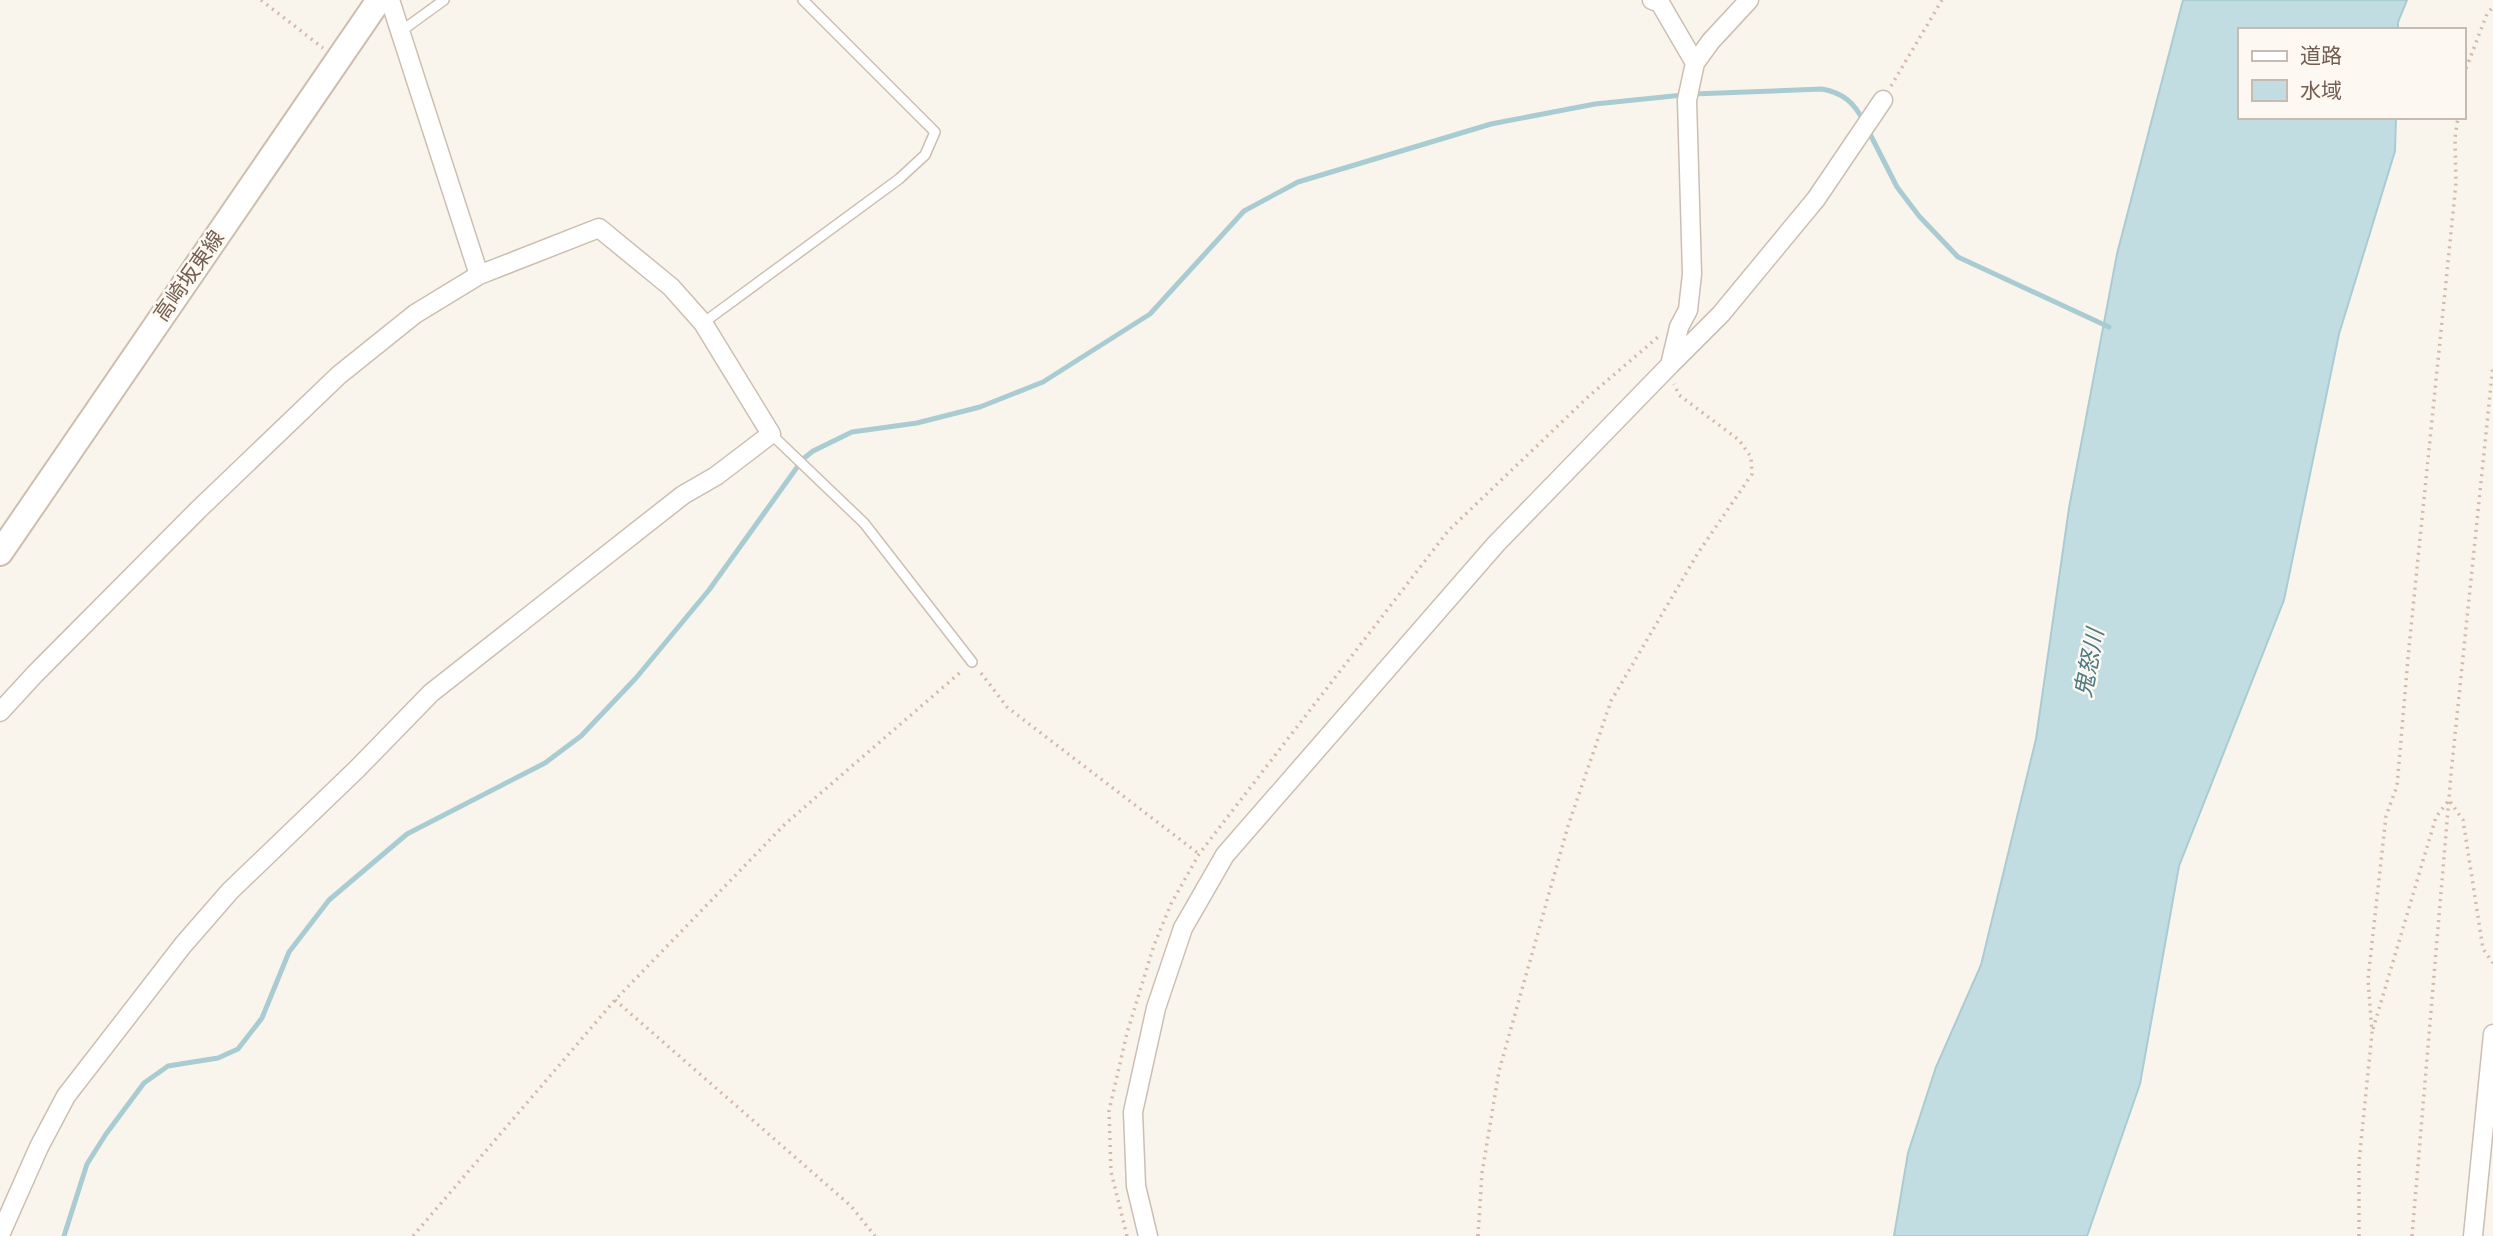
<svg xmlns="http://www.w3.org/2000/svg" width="2493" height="1236" font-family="Figtree,'Noto Sans JP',sans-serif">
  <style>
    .water { fill: #c2dde2; stroke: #a9ccd3; stroke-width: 2 }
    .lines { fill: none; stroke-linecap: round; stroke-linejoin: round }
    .stream { stroke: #a9ccd3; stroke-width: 5 }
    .service-casing { stroke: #ccbeb2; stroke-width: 12 }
    .minor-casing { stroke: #ccbeb2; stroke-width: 21 }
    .secondary-casing { stroke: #cebeb0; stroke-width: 28 }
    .path { stroke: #d2baa9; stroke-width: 3.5; stroke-dasharray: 2 5; stroke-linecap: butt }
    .service { stroke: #fff; stroke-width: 9 }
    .minor { stroke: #fff; stroke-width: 18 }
    .secondary { stroke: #fff; stroke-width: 24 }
    .labels { text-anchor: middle; stroke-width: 5; stroke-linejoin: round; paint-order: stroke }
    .street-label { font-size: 21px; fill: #735e51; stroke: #fdf9f2 }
    .water-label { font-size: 23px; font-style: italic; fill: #4d7a83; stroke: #fdf9f2 }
  </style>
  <rect width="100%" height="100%" fill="#faf5ec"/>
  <!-- water -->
  <path class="water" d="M2183,0H2407L2398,22V30H2239V117H2396L2395,151L2339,334L2284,600L2179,866L2140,1084L2087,1236H1894L1908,1153L1936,1067L1981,965L2036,739L2069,508L2117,254Z"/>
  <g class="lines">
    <!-- stream -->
    <path class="stream" d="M1693,94L1822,89C1843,93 1854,102 1864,122
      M1868,130L1897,187L1919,216L1958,257L2109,327
      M64,1236L87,1164L106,1134L144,1083L168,1066L218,1058L238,1049L262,1018L289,952L329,900L407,834L545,763L581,736L636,678L709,590L803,459L813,451L852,432L917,423L980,407L1043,382L1150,314L1244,211L1298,182L1491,124L1595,104L1683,95"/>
    <!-- service casing -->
    <g class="service-casing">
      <path id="service" d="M400,32L444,0
        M703,323L899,179L925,155L935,132L803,0
        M771,434L864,523L972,662"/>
    </g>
    <!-- minor casing -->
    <g class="minor-casing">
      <path id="minor" d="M390,0L479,275
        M1652,0L1660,3L1695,63
        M1670,365L1721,314L1816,199L1883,100
        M0,712L35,674L199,509L339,375L415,314L479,275L599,228L671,287L703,323L771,434L716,476L683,495L431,693L357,769L230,891L183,945L66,1096L39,1147L0,1235
        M1148,1236L1136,1186L1133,1112L1156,1008L1183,928L1225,855L1496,544L1670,365L1679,327L1688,310L1692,274L1687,100L1695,63L1711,41L1749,0
        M2473,1236L2493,1034"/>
    </g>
    <!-- secondary casing -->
    <g class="secondary-casing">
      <path id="secondary" d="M0,553L379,0"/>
    </g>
    <!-- path -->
    <path class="path" d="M261,0L323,48
      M2463,82L2465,71L2487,14L2493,7
      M1891,86L1942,0
      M981,673L1007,707L1199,854
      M615,1000L851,1206L875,1236
      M2373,1029L2436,817L2449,800L2463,820L2483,949L2493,963
      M413,1236L615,1000L785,824L963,670
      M1127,1236L1111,1172L1109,1111L1127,1033L1154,945L1171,904L1199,854L1448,531L1589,396L1658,337
      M1478,1236L1482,1173L1499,1071L1568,826L1611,701L1698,553L1752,474L1751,457L1739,440L1679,395L1674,384
      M2359,1236V1162L2372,1033L2368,979L2386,816L2397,786L2409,647L2456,183L2455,138L2458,117
      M2412,1236L2451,774L2493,365"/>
    <!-- service -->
    <use href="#service" class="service"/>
    <!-- minor -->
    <use href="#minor" class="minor"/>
    <!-- secondary -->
    <use href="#secondary" class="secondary"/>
  </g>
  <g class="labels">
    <!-- street labels -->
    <g class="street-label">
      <text transform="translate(189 276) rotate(-55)" y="7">高崎坂東線</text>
    </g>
    <!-- water labels -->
    <g class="water-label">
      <text transform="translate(2089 663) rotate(-79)" y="8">鬼怒川</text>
    </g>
  </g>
  <!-- legend -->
  <rect x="2238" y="28" width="228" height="91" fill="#fdf9f2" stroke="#c6bbb2" stroke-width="2"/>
  <rect x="2252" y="51" width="35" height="10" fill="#ffffff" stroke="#c6bbb2" stroke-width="2"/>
  <text x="2300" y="63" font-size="21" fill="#735e51">道路</text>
  <rect x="2252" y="80" width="35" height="21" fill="#c2dde2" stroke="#c6bbb2" stroke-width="2"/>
  <text x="2300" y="98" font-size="21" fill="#735e51">水域</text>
</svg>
